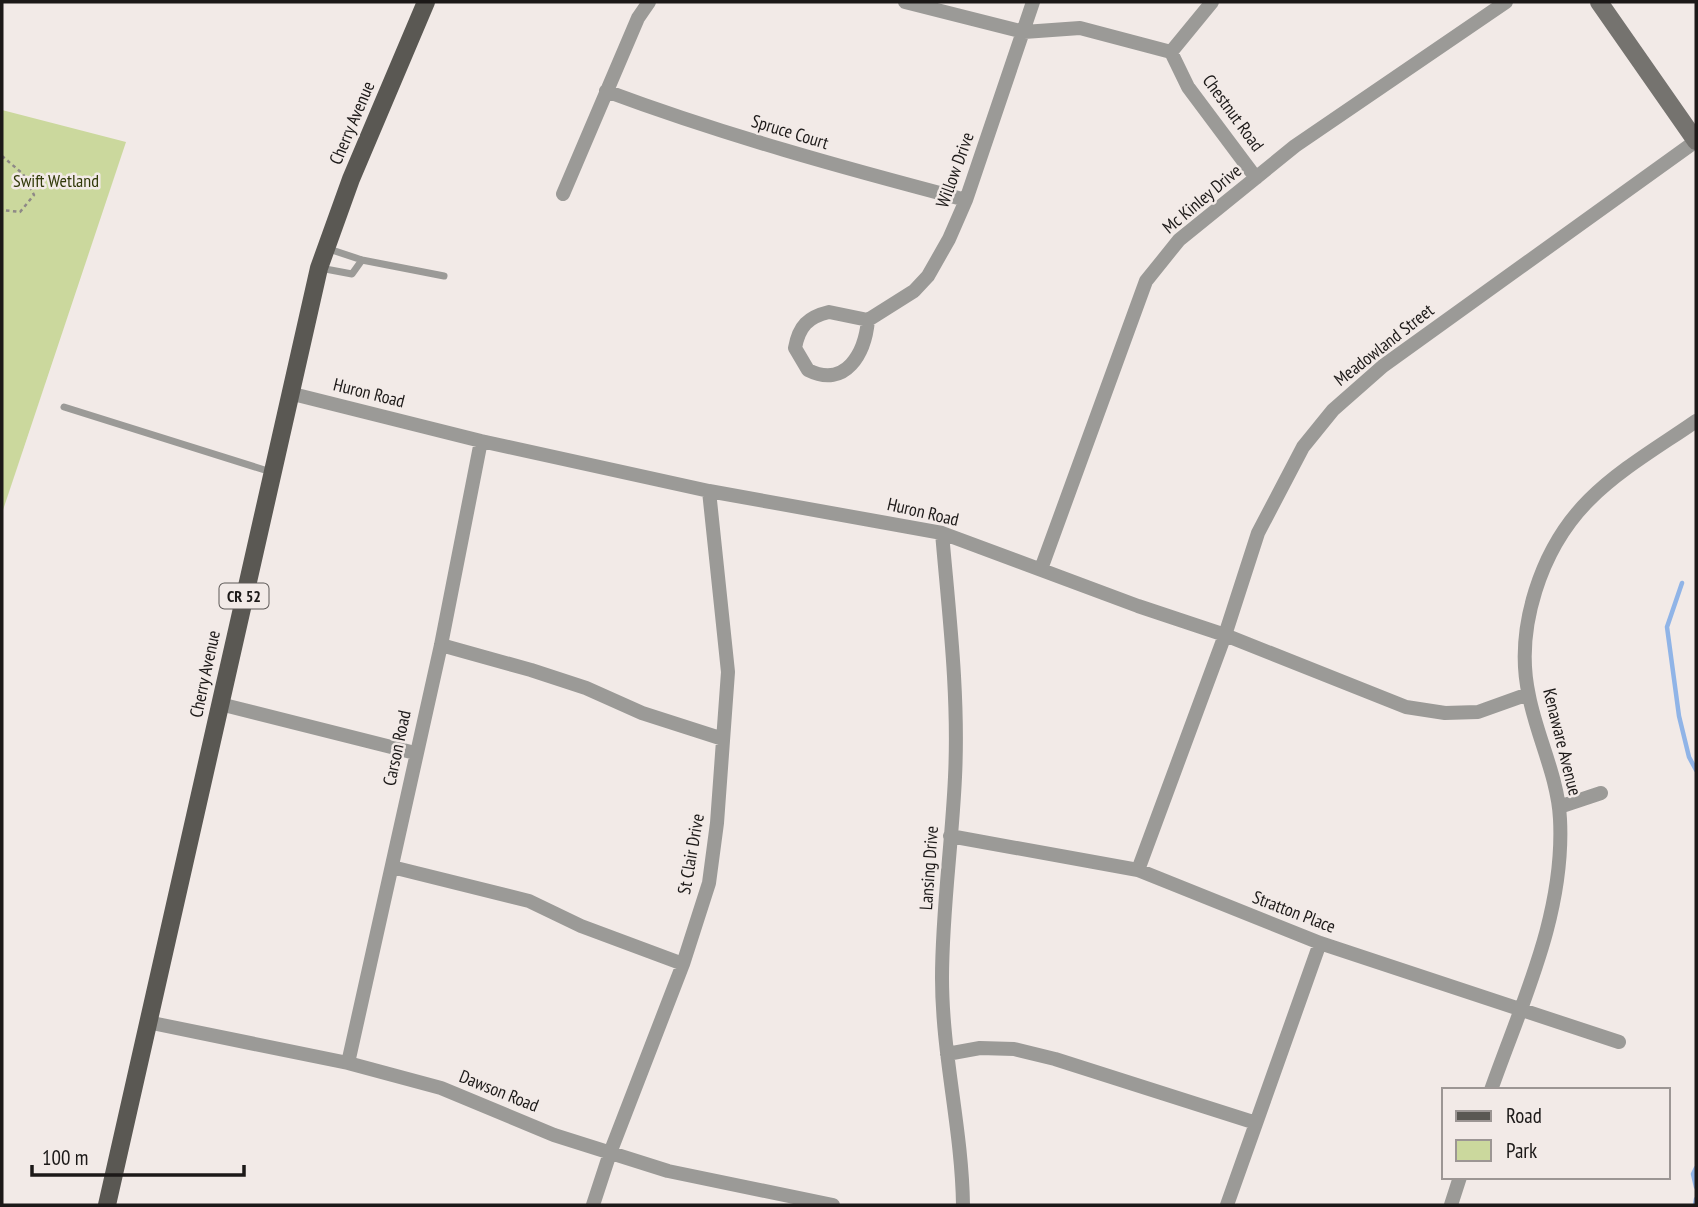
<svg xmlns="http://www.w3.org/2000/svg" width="1698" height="1207" font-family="'PT Sans Narrow',sans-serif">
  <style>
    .green { fill: #cbd89d }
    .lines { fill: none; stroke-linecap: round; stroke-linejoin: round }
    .stream { stroke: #90b4e7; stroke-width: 4.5 }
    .path { stroke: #8e8987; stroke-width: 2.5; stroke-dasharray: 3.5 3.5; stroke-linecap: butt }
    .lane { stroke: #9b9a97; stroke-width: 7 }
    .street { stroke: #9b9a97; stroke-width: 14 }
    .secondary { stroke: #75736f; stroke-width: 18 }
    .primary { stroke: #5a5853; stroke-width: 18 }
    .labels { text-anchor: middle; stroke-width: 5; stroke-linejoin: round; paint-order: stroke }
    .shield { fill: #f2eae7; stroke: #5c5856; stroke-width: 2 }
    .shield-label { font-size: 16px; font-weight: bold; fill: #1c1918 }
    .street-label { font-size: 18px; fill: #1c1918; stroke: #f2eae7 }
    .park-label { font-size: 18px; fill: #323a0a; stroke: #f2eae7 }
  </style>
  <rect width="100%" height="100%" fill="#f2eae7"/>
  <!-- green -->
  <path class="green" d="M2,110L126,142L2,513Z"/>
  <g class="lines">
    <!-- stream -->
    <path class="stream" d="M1682,583L1667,627L1679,716L1689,757L1696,770
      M1696,1168L1693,1174L1696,1187
      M1695,1205L1696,1199"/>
    <!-- path -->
    <path class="path" d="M2,156L23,174L34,195L20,212L2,210"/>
    <!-- lane -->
    <path class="lane" d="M326,248L362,260L444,276
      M320,268L352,274L362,260
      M64,407L271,472"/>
    <!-- street -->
    <path class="street" d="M905,2L1024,32L1080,28L1171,52L1188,87L1256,178
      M1171,52L1212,2
      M606,91C724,135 844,168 966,200
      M563,194L638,18L649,2
      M829,312L868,320C865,353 846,389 808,370L795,348C799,326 808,317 829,312Z
      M868,320L914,291L928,276L949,239L966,200L1033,2
      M289,393L481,441L709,491L942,533L1138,606L1225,635L1406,707L1445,713L1478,712L1528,694
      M942,533C949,614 959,695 955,777C952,844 942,911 942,978C942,1055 962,1129 963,1205
      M1041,569L1146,281L1179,240L1295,146L1506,2
      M441,645L531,670L586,688L642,713L723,739
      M220,704L415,753
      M1559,807L1601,793
      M950,836L1138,870L1320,943L1619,1042
      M392,867L529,901L581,926L683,964
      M1138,870L1225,635L1258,533L1303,447L1333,410L1383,366L1696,141
      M147,1022L348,1063L441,1088L554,1135L668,1171L833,1205
      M947,1054L980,1048L1014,1049L1055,1059L1256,1123
      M348,1063L441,645L481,441
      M1491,1090C1522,1002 1565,914 1560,819C1558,777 1537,737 1529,696C1514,629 1541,548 1589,500C1620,469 1660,446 1696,421
      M593,1205L610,1153L683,964L709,883L717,823L728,672L709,491
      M1227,1205L1320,943
      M1451,1205L1460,1177"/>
    <!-- secondary -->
    <path class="secondary" d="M1599,2L1696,141"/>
    <!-- primary -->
    <path class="primary" d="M107,1205L319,268L351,179L426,2"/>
  </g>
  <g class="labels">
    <!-- shield labels -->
    <rect class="shield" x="219.5" y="583.5" width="49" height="25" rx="5"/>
    <g class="shield-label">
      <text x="244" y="602">CR 52</text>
    </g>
    <!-- street labels -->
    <g class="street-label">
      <text transform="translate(1233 113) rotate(54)" y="6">Chestnut Road</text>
      <text transform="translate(352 123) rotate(-67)" y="6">Cherry Avenue</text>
      <text transform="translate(790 132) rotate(17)" y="6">Spruce Court</text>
      <text transform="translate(955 170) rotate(-70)" y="6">Willow Drive</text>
      <text transform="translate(1202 199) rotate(-40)" y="6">Mc Kinley Drive</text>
      <text transform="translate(1384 345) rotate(-38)" y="6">Meadowland Street</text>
      <text transform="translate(369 393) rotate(14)" y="6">Huron Road</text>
      <text transform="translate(923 512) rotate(13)" y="6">Huron Road</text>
      <text transform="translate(205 674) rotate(-78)" y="6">Cherry Avenue</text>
      <text transform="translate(1562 742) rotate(76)" y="6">Kenaware Avenue</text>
      <text transform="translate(397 748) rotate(-78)" y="6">Carson Road</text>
      <text transform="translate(691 854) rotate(-80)" y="6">St Clair Drive</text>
      <text transform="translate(929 868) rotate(-86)" y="6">Lansing Drive</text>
      <text transform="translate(1294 912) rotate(21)" y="6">Stratton Place</text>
      <text transform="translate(499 1091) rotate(22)" y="6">Dawson Road</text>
    </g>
    <!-- park labels -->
    <g class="park-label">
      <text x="56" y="187">Swift Wetland</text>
    </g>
  </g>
  <!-- border -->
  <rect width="1698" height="1207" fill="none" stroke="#1c1918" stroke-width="7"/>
  <!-- legend -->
  <rect x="1442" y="1088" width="228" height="91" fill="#f2eae7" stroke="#9c9694" stroke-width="2"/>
  <rect x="1456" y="1111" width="35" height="10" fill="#5a5853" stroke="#9c9694" stroke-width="2"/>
  <text x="1506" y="1123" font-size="21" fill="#1c1918">Road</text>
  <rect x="1456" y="1140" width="35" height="21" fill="#cbd89d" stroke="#9c9694" stroke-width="2"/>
  <text x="1506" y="1158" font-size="21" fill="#1c1918">Park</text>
  <!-- scale -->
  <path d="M32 1165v10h212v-10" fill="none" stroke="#1c1918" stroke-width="3.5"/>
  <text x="42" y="1165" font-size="21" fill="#1c1918" stroke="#f2eae7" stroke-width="5" paint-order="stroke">100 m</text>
</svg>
